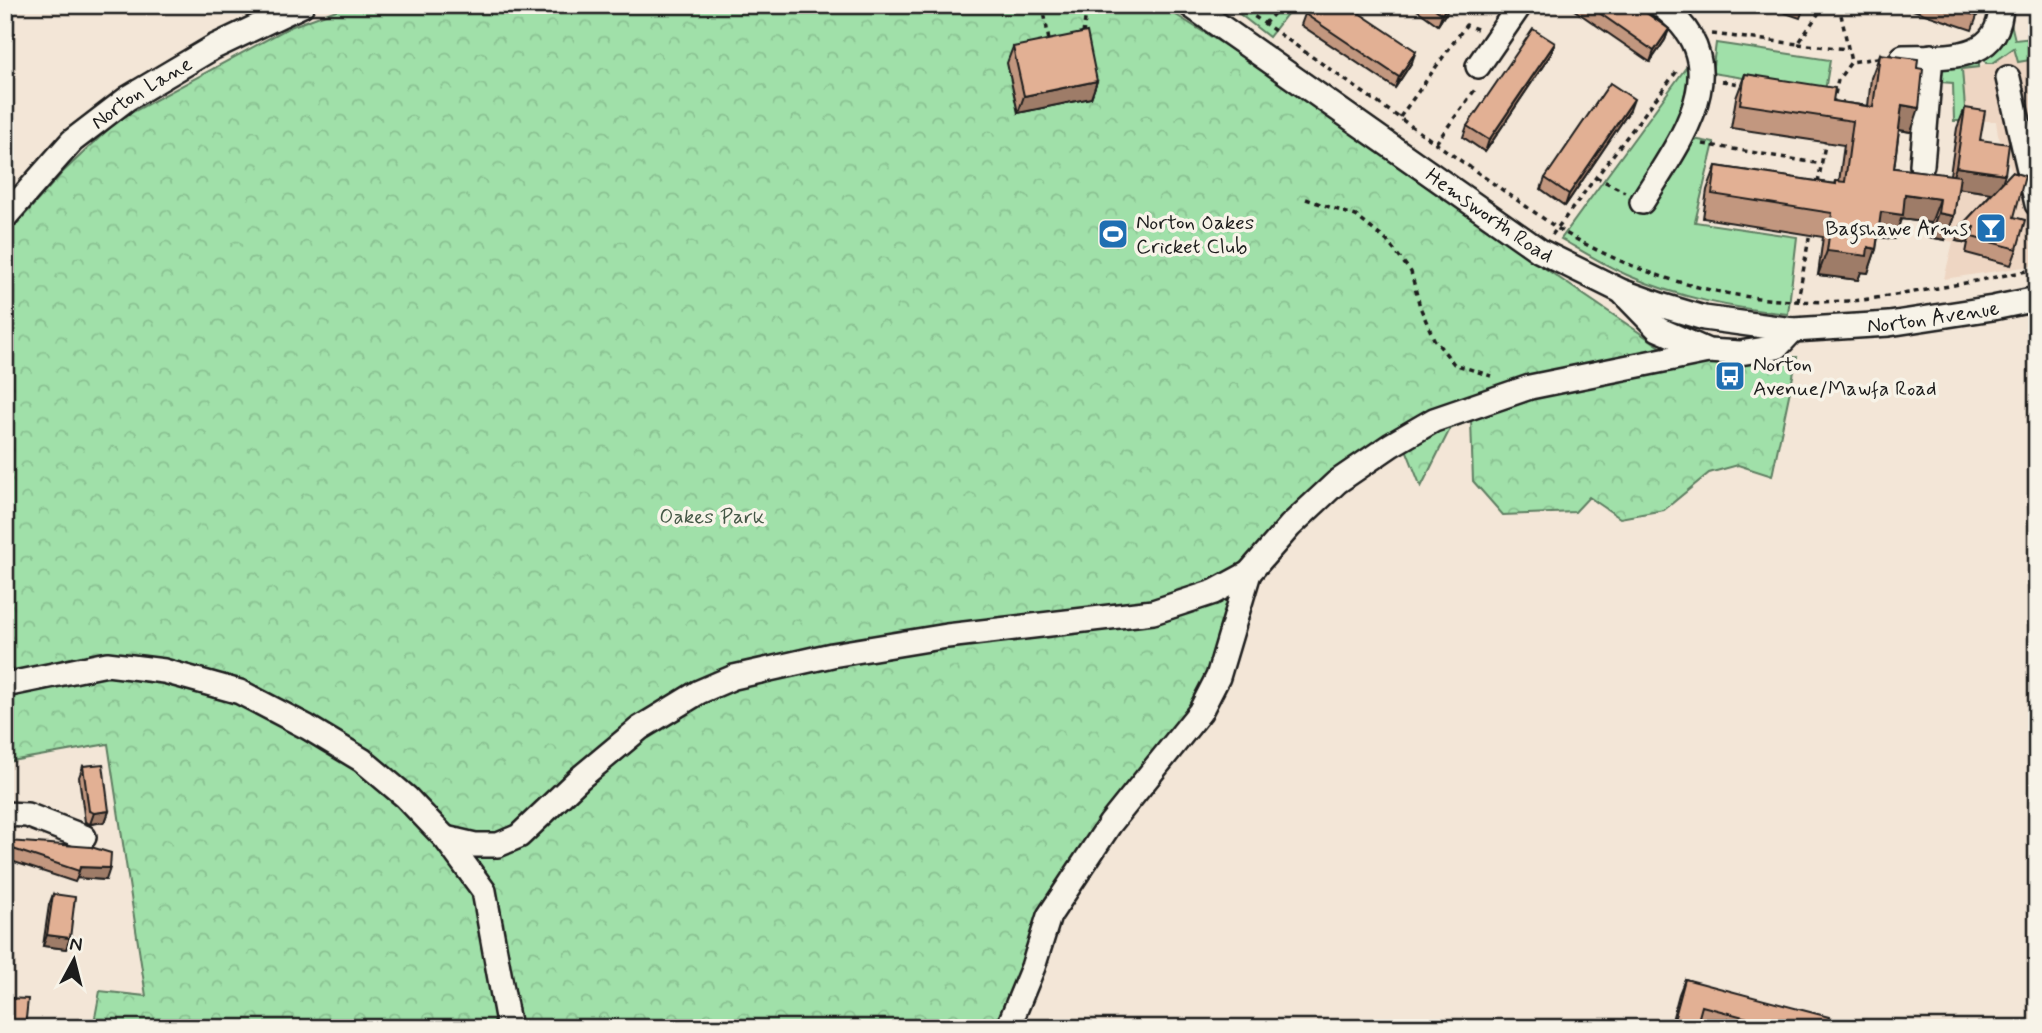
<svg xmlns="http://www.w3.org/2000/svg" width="2042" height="1033" font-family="Mynerve,sans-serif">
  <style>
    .built { fill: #eed6c3 }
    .grass { fill: #a0e0a9; stroke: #5e7e62; stroke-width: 2 }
    .forest { fill: url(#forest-crowns); stroke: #5e7e62; stroke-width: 2 }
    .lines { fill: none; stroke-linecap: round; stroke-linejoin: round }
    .minor-casing { stroke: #1c1c1c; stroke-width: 28 }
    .path { stroke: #1c1c1c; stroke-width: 3.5; stroke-dasharray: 5 5; stroke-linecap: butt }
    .minor { stroke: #f7f3e8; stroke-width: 23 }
    .wall { fill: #c2977f; stroke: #1c1c1c; stroke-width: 2 }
    .shaded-wall { fill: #9e7b68; stroke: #1c1c1c; stroke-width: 2 }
    .building { fill: #e2b094; stroke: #1c1c1c; stroke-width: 2 }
    .labels { text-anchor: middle; stroke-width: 7; stroke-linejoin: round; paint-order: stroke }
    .street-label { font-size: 21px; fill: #1c1c1c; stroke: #f7f3e8 }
    .poi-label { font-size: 21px; fill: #1c1c1c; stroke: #f7f3e8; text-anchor: start }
    .park-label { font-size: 21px; fill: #445746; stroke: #f7f3e8 }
  </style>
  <defs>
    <pattern id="forest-crowns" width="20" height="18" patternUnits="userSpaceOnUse" patternTransform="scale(1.75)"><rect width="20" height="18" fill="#a0e0a9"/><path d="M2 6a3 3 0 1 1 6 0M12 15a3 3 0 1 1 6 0" fill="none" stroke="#89c091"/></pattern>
  </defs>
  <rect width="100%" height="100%" fill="#f3e6d7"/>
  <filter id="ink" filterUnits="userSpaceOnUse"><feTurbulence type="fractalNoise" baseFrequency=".0143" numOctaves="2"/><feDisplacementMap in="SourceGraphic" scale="14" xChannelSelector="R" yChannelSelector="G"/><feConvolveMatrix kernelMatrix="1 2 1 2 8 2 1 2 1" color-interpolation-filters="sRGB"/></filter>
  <g filter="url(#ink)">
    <!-- built -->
    <path class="built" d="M2014,48L2018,62L2036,59L2037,66V265L1944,279L1953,242L1945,240L1952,187L2013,174L1998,135L1996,121H1966L1962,69L1977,68L1986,63H1993Z"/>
    <!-- grass -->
    <path class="grass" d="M1228,5H1294L1269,37Z
      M2010,19L2015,40L2033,38L2036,59L2018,62L2014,48L1993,63H1986L1983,57Z
      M1716,43L1830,60L1825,91L1712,73Z
      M1976,58L1979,61V67L1962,69L1966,121H1954L1953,83L1941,82L1943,67Z
      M1690,62L1678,136L1714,143L1695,222L1797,237L1788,314C1732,308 1679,298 1627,275C1604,265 1582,251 1561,239Z"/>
    <!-- forest -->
    <path class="forest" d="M350,5H1043L1094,14L1097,5H1160L1250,61L1540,265L1668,352L1726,360L1797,357L1772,476L1738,465L1709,473L1664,510L1620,518L1589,497L1575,512L1503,515L1473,481L1471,420L1450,429L1421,487L1404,444L1351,478L1287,538L1258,580L1220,693L1097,853L1062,912L1019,1028H93L100,991L146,996L108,744L5,762V237L63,172L118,120L290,27Z"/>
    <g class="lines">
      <!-- minor casing -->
      <g class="minor-casing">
        <g id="minor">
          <path id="s1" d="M1190,5L1540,251L1621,291L1660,305L1704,318L1793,330L1889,324L1993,308L2037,299"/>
          <path d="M1903,57C1946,56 2000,63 2001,5"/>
          <path d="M1478,66L1520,5"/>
          <path d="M2008,78L2037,204"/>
          <path d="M1922,165L1931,56"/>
          <path d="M1642,202C1681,139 1741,64 1660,5"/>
          <path id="s2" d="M5,217L72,141L128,98L214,47L302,5"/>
          <path d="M1624,294L1658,329L1708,351L1740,353L1777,347L1793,330"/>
          <path d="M5,685L107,664L164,671L240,692L307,727L362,760L406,797L445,838L484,891L509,1028"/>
          <path d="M5,814L27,815L84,837"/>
          <path d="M445,838L475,845H498L519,836L580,778L640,728L699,692L734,677L832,655L947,636L1153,612L1214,592L1249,573L1290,526L1337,482L1391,445L1434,420L1530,387L1708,351"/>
          <path d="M1008,1028L1033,967L1049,916L1110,824L1200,712L1218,677L1249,573"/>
        </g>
      </g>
      <!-- path -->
      <path class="path" d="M1043,5L1049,41
        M1238,5L1557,228C1646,282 1743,306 1847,301C1863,301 1879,297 1895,295C1943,288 1990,278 2037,269
        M1839,5L1851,62
        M1264,24L1282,5
        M1083,34L1087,5
        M1712,34L1798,44L1824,5
        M1798,44L1847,49
        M1722,81L1745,85
        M1833,104L1838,80L1851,62L1883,57
        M1400,117L1466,25L1477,29
        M1436,143L1477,87
        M1703,144L1822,164
        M1596,177L1625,192
        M1818,183L1826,139
        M1306,199L1356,216L1387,241L1411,272L1420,307L1434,339L1454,364L1491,376
        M1552,235L1677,71
        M1798,301L1810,232"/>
      <!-- minor -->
      <use href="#minor" class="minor"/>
    </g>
    <!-- wall -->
    <path class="wall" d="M1419,5H1451L1438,25L1417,10Z
      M1567,5H1635L1669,29L1665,40L1650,62Z
      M1762,5H1805L1800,18Z
      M1898,5H1981L1972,30Z
      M1305,14L1412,62L1395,88L1301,25Z
      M1013,47L1097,81L1091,98L1018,113L1007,63Z
      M1551,54L1485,152L1463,137L1467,126Z
      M1880,54L1911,132L1899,130L1894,168L1950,175L1957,128L1965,108L2002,183L2014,217L2017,249L2011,265L1966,253L1968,243L1956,241L1962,225L1992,193L1958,188L1954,216L1945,240L1929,237L1931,223L1901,219L1894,239L1878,237L1876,249L1868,273L1861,272L1858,280L1818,275L1823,237L1703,218L1707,190L1716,166L1835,184L1836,181L1839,182L1844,145L1731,128L1736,98L1745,74L1833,101L1868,106L1871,78Z
      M1630,110L1565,206L1541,189L1545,178Z
      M83,766L109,811L105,822L90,824L85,822L79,777Z
      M8,841L106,880L77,878L75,882L5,859V850Z
      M53,894L70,938L66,949L43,946L49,905Z
      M1685,979L1826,1028H1724L1698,1021L1696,1028H1670L1679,994Z"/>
    <!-- shaded-wall -->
    <path class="shaded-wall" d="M1448,5H1451L1438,25L1442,14Z
      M1669,29L1665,40L1650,62L1654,51Z
      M1555,43L1551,54L1485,152L1489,140Z
      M1416,51L1412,62L1395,88L1399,77Z
      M1097,81L1091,98L1018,113L1024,96Z
      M1634,99L1630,110L1565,206L1569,194Z
      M1902,105L1919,108L1911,132L1894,129Z
      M1956,167L2005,174L1998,194L1949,187Z
      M1905,194L1940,199L1931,223L1901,219L1894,239L1872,236L1881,212Z
      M1938,213L1954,216L1945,240L1929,237Z
      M1962,225L1974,227L1968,243L1956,241Z
      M1868,247L1876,249L1868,273L1861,272L1858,280L1818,275L1827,251Z
      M109,811L105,822L90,824L94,813Z
      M80,867L110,868L106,880L77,878Z
      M47,935L70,938L66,949L43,946Z"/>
    <!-- building -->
    <path class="building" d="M1311,5H1347L1416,51L1399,77L1305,14Z
      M1430,5H1448L1442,14Z
      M1588,5H1635L1669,29L1654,51Z
      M1946,5H1981L1977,16Z
      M1533,29L1555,43L1489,140L1467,126Z
      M1087,32L1097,81L1024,96L1013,47Z
      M1880,54L1918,59L1917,68L1923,69L1919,108L1902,105L1894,168L1960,176L1954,216L1938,213L1940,199L1905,194L1903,215L1881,212L1876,249L1868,247L1867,256L1827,251L1832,213L1712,194L1716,166L1836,184V181L1845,182L1853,121L1740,104L1745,74L1835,88L1833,101L1873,107Z
      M1610,83L1634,99L1569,194L1545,178Z
      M1965,108L1985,111L1980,140L2009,144L2005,174L1956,167Z
      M2012,172L2025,176L2014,217L2025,220L2017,249L1972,237L1974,227L1962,225Z
      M103,764L109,811L94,813L89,811L83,766Z
      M8,841L91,847L111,853L110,868L80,867L79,871L7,847Z
      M53,894L75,897L70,938L47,935Z
      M1685,979L1829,1017L1826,1028H1785L1702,1006L1696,1028H1672Z
      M5,998L28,999L25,1028H5Z"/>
  </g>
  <!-- icons -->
  <defs>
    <g id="bar-square" transform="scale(1.575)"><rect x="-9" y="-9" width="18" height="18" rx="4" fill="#1f6fb2" stroke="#f7f3e8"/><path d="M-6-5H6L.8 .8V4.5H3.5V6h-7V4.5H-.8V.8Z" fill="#fff"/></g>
    <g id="stadium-square" transform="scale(1.575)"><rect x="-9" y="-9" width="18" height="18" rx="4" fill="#1f6fb2" stroke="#f7f3e8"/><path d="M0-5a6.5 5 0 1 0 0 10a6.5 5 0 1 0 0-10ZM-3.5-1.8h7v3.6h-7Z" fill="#fff"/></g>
    <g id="bus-square" transform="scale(1.575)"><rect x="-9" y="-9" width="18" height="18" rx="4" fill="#1f6fb2" stroke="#f7f3e8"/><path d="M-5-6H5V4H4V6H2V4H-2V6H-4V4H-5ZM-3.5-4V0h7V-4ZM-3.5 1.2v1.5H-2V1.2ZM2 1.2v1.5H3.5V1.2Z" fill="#fff"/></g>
  </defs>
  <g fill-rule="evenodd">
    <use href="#bar-square" x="1991" y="228"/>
    <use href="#stadium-square" x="1113" y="234"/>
    <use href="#bus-square" x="1730" y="376"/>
  </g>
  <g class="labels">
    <!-- street labels -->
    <g class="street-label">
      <text dy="7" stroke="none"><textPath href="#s2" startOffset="186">Norton Lane</textPath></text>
      <text dy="7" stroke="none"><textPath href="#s1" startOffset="366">Hemsworth Road</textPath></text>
      <text dy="7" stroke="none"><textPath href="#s1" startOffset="836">Norton Avenue</textPath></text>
    </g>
    <!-- poi labels -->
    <g class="poi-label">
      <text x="1136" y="229">Norton Oakes<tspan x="1136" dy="24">Cricket Club</tspan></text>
      <text x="1968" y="235" text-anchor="end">Bagshawe Arms</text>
      <text x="1753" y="371">Norton<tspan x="1753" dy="24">Avenue/Mawfa Road</tspan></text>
    </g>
    <!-- park labels -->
    <g class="park-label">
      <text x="712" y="523">Oakes Park</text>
    </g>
  </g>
  <!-- margin -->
  <rect width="2042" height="1033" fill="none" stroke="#f7f3e8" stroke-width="28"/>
  <rect x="14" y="14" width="2014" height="1005" fill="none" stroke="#1c1c1c" stroke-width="2.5" filter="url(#ink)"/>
  <!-- north arrow -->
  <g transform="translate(74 960) rotate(7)" stroke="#f7f3e8" stroke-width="5" paint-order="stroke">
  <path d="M0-5L12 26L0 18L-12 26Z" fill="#1c1c1c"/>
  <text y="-10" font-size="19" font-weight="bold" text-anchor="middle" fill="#1c1c1c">N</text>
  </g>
</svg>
